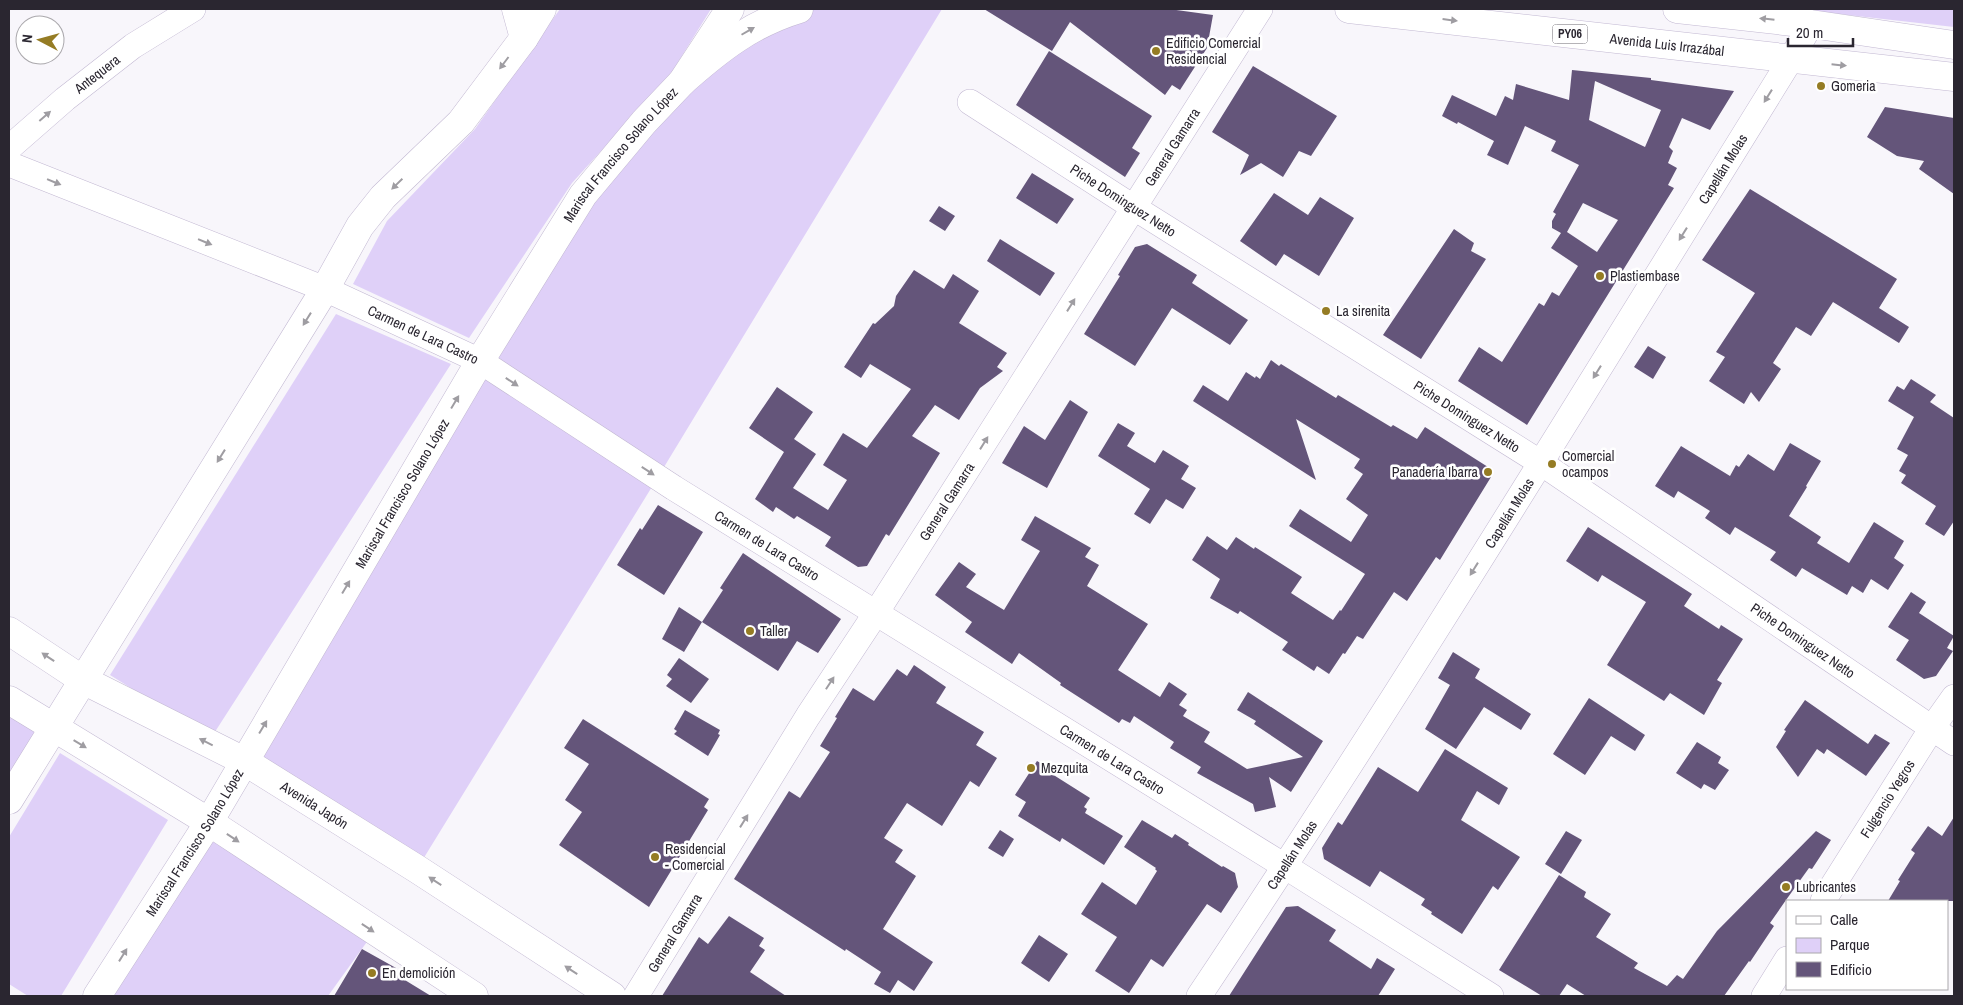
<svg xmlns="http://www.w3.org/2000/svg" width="1963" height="1005" font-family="'Archivo Narrow',sans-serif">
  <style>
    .green { fill: #dfd0f8 }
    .building { fill: #64557a; fill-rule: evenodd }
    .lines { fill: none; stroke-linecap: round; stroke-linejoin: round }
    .street-casing { stroke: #c2b8d2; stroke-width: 26 }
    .secondary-casing { stroke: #c2b8d2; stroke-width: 29 }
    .primary-casing { stroke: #c2b8d2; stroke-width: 29 }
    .highway-casing { stroke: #c2b8d2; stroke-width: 29 }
    .street { stroke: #fff; stroke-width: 25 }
    .secondary { stroke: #fff; stroke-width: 28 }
    .primary { stroke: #fff; stroke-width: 28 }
    .highway { stroke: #fff; stroke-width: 28 }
    .oneway { fill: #9f9da2 }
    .poi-dot { fill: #957c24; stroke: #fff; stroke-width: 2 }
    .labels { text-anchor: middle; stroke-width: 5; stroke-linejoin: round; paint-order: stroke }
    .shield { fill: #fff; stroke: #6a676e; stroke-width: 1 }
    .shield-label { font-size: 12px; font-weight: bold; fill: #2a2630 }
    .poi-label { font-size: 14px; fill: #2a2630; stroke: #fff; text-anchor: start }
    .street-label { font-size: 14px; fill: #2a2630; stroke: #fff }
  </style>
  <rect width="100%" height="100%" fill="#f8f6fb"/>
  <!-- green -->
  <path class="green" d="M560,9H711L670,75L572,183L469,338L353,284L387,221L475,129Z
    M799,9H942L658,477L417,869L244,761L583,195L682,82Z
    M1795,9H1954V27Z
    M336,314L451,364L211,738L110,675Z
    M9,700L54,729L9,800Z
    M60,753L168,820L61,996H28L9,984V837Z
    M209,822L374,932L328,996H98Z"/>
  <!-- building -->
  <path class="building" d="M984,9H1169L1213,15L1207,48L1180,90L1172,85L1165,95L1070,22L1052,51Z
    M1049,51L1152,116L1132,148L1140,153L1125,177L1016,105Z
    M1253,66L1337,116L1311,156L1299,151L1283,177L1261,163L1240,175L1249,155L1212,132Z
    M1572,70L1651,78V80L1734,91L1710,130L1682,118L1669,147L1673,151L1668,163L1677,168L1668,185L1674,188L1527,425L1458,381L1479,347L1502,362L1539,303L1544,306L1552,292L1559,296L1578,266L1551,248L1561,233L1552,228V221L1556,214L1553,212L1579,165L1551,151L1556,141L1525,126L1508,165L1487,155L1494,141L1458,122L1457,124L1442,116L1452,95L1496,116L1505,96L1513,100L1516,84L1569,100ZM1595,81L1661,110L1645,147L1589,120ZM1583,203L1618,220L1597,252L1567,232Z
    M1885,107L1954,118V194L1919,169L1924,161L1897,156L1867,137Z
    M1032,173L1074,199L1057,224L1016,198Z
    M1750,189L1897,279L1879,308L1909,327L1899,343L1833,302L1811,336L1796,327L1773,363L1781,369L1759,402L1751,392L1744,404L1709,381L1725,357L1716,352L1755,293L1702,260Z
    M1274,193L1308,215L1320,197L1354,218L1319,276L1284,254L1276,266L1240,241Z
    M939,206L955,216L945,231L929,221Z
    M1454,229L1474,243L1471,251L1486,259L1421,359L1383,335Z
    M1000,239L1055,273L1040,296L987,261Z
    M1147,244L1197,275L1192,283L1248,320L1230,345L1172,308L1135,366L1084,334L1120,276L1118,275L1135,247Z
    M914,270L944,289L953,274L979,291L959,323L1007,353L997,367L1003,371L980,388L959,420L935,405L912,436L940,453L889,536L886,534L867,566L858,567L825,546L831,537L797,516L794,519L776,507L773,512L755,499L784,452L749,428L777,387L813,412L794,439L816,454L793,488L828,510L847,480L823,465L843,433L867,448L911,389L870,364L861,378L844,367L873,323L875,324L894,306L896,296Z
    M1648,346L1666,357L1653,379L1634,367Z
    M1271,360L1279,366L1281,364L1336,398L1338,395L1391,427L1393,425L1417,439L1425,427L1488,467L1491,477L1440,560L1436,557L1407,601L1394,592L1363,639L1357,636L1345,654L1343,653L1329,674L1317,666L1314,671L1282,650L1288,642L1240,611L1238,614L1210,598L1220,579L1192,560L1207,536L1227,550L1236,537L1254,549L1255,547L1302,577L1291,593L1333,620L1340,610L1341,611L1365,574L1289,526L1300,509L1351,542L1368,515L1346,499L1363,474L1354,468L1360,459L1296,419L1316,480L1193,401L1203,385L1228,401L1246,372L1255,378L1256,376L1260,379Z
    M1911,379L1936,395L1930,402L1954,418V521L1944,536L1925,524L1936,506L1901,483L1906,475L1899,471L1908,455L1897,449L1914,417L1888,401L1897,386L1904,390Z
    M1070,400L1088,412L1047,488L1002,463L1024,426L1045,440Z
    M1118,423L1135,433L1127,446L1155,463L1163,450L1189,466L1181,479L1196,488L1183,509L1166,499L1150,524L1134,514L1150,489L1098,456Z
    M1790,443L1821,461L1806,486L1807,487L1789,516L1821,537L1817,543L1849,563L1874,522L1904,541L1894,558L1904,565L1888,590L1871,579L1863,593L1852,586L1847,595L1802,568L1796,577L1770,560L1776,552L1735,527L1730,535L1705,518L1710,511L1678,491L1674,498L1655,486L1681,446L1730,476L1736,465L1739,467L1748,454L1774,471Z
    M658,505L703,532L664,595L617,565L640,528L642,530Z
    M1035,516L1091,548L1085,557L1099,565L1087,586L1148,624L1118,670L1160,697L1169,682L1187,694L1179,705L1187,710L1183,716L1210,732L1204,742L1247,769L1303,757L1254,724L1256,721L1237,710L1248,692L1323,741L1291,792L1269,777L1276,807L1255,812L1253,804L1197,773L1201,767L1170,748L1174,742L1134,716L1130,723L1122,719L1119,723L1060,685L1061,683L1019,653L1012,664L965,632L972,622L935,595L959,562L976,574L966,587L1004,610L1040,551L1021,540Z
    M1588,527L1692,594L1684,606L1719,629L1721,625L1743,639L1717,680L1722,683L1704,715L1670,693L1664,701L1607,665L1646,602L1602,575L1598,582L1566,561Z
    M743,553L841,619L818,653L797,641L778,671L702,622L723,590L720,588Z
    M1911,592L1926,602L1919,613L1954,636L1947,648L1953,651L1936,676L1924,679L1896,660L1909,640L1888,627Z
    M679,607L702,622L684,652L662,639Z
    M1453,652L1480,669L1475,678L1531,714L1521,730L1484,707L1456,749L1425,729L1450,685L1438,678Z
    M679,658L709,679L691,703L666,686L672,679L667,675Z
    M914,665L946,687L936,703L984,732L976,745L997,758L979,787L970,781L942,826L907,803L884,838L903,850L895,862L916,876L883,929L933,962L914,991L898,980L890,993L874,984L881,972L846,949L845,951L734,879L789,791L800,798L830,752L820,746L837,718L835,717L853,688L874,701L897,669L907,676Z
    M1589,698L1645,735L1635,751L1611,736L1585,775L1553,754Z
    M1805,700L1868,744L1875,734L1890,743L1866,776L1827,749L1824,754L1817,749L1798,777L1776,747L1786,731L1784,730Z
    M685,710L720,730L718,734L720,735L708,756L674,734L677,731L674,729Z
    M583,719L709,799L704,807L708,810L649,907L559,845L582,812L565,800L589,764L564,748Z
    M1697,742L1721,757L1718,763L1729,770L1715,790L1704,784L1701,789L1676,773Z
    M1445,749L1508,788L1499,805L1477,791L1461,820L1520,857L1498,890L1493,886L1462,934L1431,914L1432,912L1421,905L1425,899L1380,871L1370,887L1324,859L1322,848L1338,822L1342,825L1378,767L1418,792Z
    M1037,761L1054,771L1052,774L1090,798L1084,807L1087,809L1085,813L1123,836L1104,865L1062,838L1060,842L1018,816L1026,802L1015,795Z
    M1954,817V901H1888L1900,881L1898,880L1915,853L1911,850L1928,826L1942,836Z
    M1142,820L1172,838L1175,834L1189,843L1188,845L1222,867L1223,866L1235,873L1238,887L1221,913L1207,904L1163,967L1151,959L1129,993L1095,971L1117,937L1081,914L1102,882L1136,905L1157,871L1155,869L1156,868L1124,847Z
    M1000,830L1014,839L1003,857L988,848Z
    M1566,831L1582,840L1561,874L1545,864Z
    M1816,831L1831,840L1812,869L1809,868L1786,900L1770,923L1774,926L1750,962L1749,961L1724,996H1586L1567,984L1559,996H1542L1499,970L1559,875L1586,892L1584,897L1611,914L1596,937L1638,963L1634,968L1667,986L1677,975L1683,979L1717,931Z
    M1298,906L1336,930L1329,941L1371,969L1377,958L1395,969L1378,996H1229L1286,907Z
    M729,916L764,938L759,946L765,950L750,972L786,996H662L699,937L708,944Z
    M1039,935L1068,954L1049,982L1021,963Z
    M362,949L396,968L395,974L431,996H334Z"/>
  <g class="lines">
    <!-- street casing -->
    <g class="street-casing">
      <g id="street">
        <path id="s1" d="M970,102L1133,207L1541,463L1954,743"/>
        <path id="s2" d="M9,148L65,99L133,46L193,9"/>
        <path id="s3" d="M9,164L325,289L480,361L674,488L1286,867L1491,996"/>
        <path id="s4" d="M1823,901L1932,728L1954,697"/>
        <path id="s5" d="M636,996L808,716L876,613L1260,9"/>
        <path id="s6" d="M1199,996C1404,689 1596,373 1791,59L1811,24"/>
        <path d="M1764,996L1787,959"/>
      </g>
    </g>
    <!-- secondary casing -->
    <g class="secondary-casing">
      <g id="secondary">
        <path id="s7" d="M9,631L83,680L244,761L417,869L612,996"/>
        <path d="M9,700L209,822L474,996"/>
      </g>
    </g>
    <!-- primary casing -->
    <g class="primary-casing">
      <g id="primary">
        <path d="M9,800L325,289L360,226L383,197L461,122L524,38L542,9"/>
        <path id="s8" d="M97,996L209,822L480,361L583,195L644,122L682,82L730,9"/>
      </g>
    </g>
    <!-- highway casing -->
    <g class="highway-casing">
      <g id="highway">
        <path d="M516,9L524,38"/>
        <path id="s9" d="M1349,9L1954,77"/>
        <path d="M1677,9L1811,24L1954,45"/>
        <path d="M682,82C718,50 752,23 799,9"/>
      </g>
    </g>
    <!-- street -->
    <use href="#street" class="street"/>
    <!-- secondary -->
    <use href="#secondary" class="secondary"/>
    <!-- primary -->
    <use href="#primary" class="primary"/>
    <!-- highway -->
    <use href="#highway" class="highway"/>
  </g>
  <!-- one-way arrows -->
  <defs><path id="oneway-solid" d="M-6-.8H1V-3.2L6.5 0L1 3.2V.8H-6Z" transform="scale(1.25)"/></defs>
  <g class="oneway">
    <use href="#oneway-solid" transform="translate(1767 19) rotate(-174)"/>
    <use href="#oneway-solid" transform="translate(1450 20) rotate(7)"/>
    <use href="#oneway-solid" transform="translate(748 31) rotate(-30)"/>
    <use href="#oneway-solid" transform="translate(504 63) rotate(127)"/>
    <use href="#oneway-solid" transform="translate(1839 65) rotate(6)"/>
    <use href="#oneway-solid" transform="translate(1768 96) rotate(122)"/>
    <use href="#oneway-solid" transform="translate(45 116) rotate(-41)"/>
    <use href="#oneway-solid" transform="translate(54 182) rotate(22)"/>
    <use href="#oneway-solid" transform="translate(397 184) rotate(136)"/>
    <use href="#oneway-solid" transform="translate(1683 234) rotate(122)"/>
    <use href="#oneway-solid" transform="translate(205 242) rotate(22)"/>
    <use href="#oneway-solid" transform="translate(1071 305) rotate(-58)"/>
    <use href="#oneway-solid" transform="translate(307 319) rotate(122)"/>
    <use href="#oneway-solid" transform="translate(1597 372) rotate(122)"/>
    <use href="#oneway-solid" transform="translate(512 382) rotate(33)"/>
    <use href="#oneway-solid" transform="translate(455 402) rotate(-59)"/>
    <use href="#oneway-solid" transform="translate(984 443) rotate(-58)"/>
    <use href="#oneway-solid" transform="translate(221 456) rotate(122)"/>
    <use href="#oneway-solid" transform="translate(648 471) rotate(33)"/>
    <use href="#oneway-solid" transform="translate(1474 569) rotate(122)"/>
    <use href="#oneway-solid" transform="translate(346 587) rotate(-59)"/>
    <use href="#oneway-solid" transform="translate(48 657) rotate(-146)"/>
    <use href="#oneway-solid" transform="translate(830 683) rotate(-57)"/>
    <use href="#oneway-solid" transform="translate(263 727) rotate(-59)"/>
    <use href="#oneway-solid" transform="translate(206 742) rotate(-153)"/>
    <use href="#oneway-solid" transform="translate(80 744) rotate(31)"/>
    <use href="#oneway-solid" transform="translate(744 821) rotate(-58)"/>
    <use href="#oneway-solid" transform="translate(233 838) rotate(34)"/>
    <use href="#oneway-solid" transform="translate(435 881) rotate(-147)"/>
    <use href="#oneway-solid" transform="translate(368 928) rotate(34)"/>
    <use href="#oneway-solid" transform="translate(123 955) rotate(-58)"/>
    <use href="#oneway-solid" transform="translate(571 970) rotate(-147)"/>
  </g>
  <!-- markers -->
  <g class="poi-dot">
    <circle cx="1156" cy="51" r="5"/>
    <circle cx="1821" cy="86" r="5"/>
    <circle cx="1600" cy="276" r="5"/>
    <circle cx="1326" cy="311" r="5"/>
    <circle cx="1552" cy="464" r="5"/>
    <circle cx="1488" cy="472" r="5"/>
    <circle cx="750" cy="631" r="5"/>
    <circle cx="1031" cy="768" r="5"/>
    <circle cx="655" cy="857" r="5"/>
    <circle cx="1786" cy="887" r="5"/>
    <circle cx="372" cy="973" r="5"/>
  </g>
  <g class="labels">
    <!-- shield labels -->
    <rect class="shield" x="1552.5" y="24.5" width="35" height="19" rx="4"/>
    <g class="shield-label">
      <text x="1570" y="38">PY06</text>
    </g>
    <!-- poi labels -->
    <g class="poi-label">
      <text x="1166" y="48">Edificio Comercial<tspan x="1166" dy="16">Residencial</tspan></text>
      <text x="1831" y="91">Gomeria</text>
      <text x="1610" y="281">Plastiembase</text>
      <text x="1336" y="316">La sirenita</text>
      <text x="1562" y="461">Comercial<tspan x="1562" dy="16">ocampos</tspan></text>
      <text x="1478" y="477" text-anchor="end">Panadería Ibarra</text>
      <text x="760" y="636">Taller</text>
      <text x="1041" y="773">Mezquita</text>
      <text x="665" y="854">Residencial<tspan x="665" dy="16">- Comercial</tspan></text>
      <text x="1796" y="892">Lubricantes</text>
      <text x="382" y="978">En demolición</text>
    </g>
    <!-- street labels -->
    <g class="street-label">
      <text dy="5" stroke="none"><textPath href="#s9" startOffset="320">Avenida Luis Irrazábal</textPath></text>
      <text dy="5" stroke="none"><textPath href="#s2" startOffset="115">Antequera</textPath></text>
      <text dy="5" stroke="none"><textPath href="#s5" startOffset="1004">General Gamarra</textPath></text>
      <text dy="5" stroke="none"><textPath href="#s8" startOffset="992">Mariscal Francisco Solano López</textPath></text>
      <text dy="5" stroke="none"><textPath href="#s6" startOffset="979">Capellán Molas</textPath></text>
      <text dy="5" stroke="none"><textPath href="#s1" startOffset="182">Piche Dominguez Netto</textPath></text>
      <text dy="5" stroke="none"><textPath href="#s3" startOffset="448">Carmen de Lara Castro</textPath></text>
      <text dy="5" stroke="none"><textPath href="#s1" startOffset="588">Piche Dominguez Netto</textPath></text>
      <text dy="5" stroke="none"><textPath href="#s8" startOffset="588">Mariscal Francisco Solano López</textPath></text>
      <text dy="5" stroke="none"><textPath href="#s5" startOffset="584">General Gamarra</textPath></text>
      <text dy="5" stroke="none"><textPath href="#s6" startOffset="574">Capellán Molas</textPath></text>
      <text dy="5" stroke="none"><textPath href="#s3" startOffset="852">Carmen de Lara Castro</textPath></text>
      <text dy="5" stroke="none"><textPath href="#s1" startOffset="992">Piche Dominguez Netto</textPath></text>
      <text dy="5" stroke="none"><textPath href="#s3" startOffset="1258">Carmen de Lara Castro</textPath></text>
      <text dy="5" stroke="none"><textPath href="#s4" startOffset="121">Fulgencio Yegros</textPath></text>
      <text dy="5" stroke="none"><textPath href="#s7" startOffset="352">Avenida Japón</textPath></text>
      <text dy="5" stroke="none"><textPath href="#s8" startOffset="182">Mariscal Francisco Solano López</textPath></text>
      <text dy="5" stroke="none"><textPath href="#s6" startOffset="169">Capellán Molas</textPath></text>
      <text dy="5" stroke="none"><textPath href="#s5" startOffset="74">General Gamarra</textPath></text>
    </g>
  </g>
  <!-- border -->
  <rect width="1963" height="1005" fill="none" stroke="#2a2630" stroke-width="20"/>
  <!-- legend -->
  <rect x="1786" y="900" width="162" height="90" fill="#ffffff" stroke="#aaa8ac"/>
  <rect x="1796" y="916" width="25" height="8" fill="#ffffff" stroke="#aaa8ac"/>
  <text x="1830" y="925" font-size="15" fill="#2a2630">Calle</text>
  <rect x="1796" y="938" width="25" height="15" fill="#dfd0f8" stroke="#aaa8ac"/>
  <text x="1830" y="950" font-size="15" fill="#2a2630">Parque</text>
  <rect x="1796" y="962" width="25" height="15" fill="#64557a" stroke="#aaa8ac"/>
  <text x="1830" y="975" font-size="15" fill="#2a2630">Edificio</text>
  <!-- north arrow -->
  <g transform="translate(40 40) rotate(276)"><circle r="24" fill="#ffffff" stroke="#aaa8ac"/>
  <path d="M0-4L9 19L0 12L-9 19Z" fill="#957c24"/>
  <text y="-8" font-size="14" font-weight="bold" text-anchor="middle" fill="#2a2630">N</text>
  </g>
  <!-- scale -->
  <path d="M1788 38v8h65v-8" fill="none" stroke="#2a2630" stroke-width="2.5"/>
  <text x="1796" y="38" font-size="15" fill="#2a2630" stroke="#ffffff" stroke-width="4" paint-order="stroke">20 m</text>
</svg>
